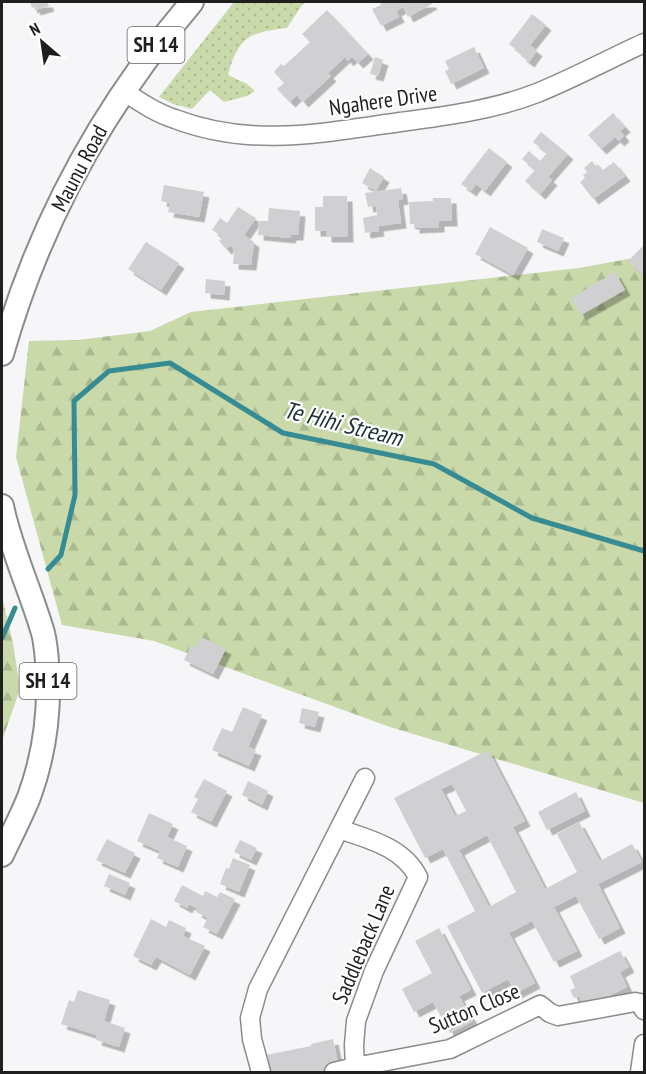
<svg xmlns="http://www.w3.org/2000/svg" width="646" height="1074" font-family="'PT Sans Narrow',sans-serif">
  <style>
    .grass { fill: url(#grass-dots) }
    .forest { fill: url(#forest-firs) }
    .lines { fill: none; stroke-linecap: round; stroke-linejoin: round }
    .stream { stroke: #378c94; stroke-width: 5 }
    .building { fill: #d0d0d3; fill-rule: evenodd; filter: url(#shadow) }
    .minor-casing { stroke: #8b8c8e; stroke-width: 21 }
    .major-casing { stroke: #8b8c8e; stroke-width: 26 }
    .minor { stroke: #fff; stroke-width: 18 }
    .major { stroke: #fff; stroke-width: 22 }
    .labels { text-anchor: middle; stroke-width: 4.5; stroke-linejoin: round; paint-order: stroke }
    .shield { fill: #fff; stroke: #626263; stroke-width: 1.5 }
    .shield-label { font-size: 21px; font-weight: bold; fill: #1f1f20 }
    .street-label { font-size: 22px; fill: #1f1f20; stroke: #fff }
    .water-label { font-size: 24px; font-style: italic; fill: #1c3134; stroke: #fff }
  </style>
  <defs>
    <pattern id="grass-dots" width="8" height="8" patternUnits="userSpaceOnUse" patternTransform="scale(1.5)"><rect width="8" height="8" fill="#c9d9a9"/><path d="M2 2h.1M6 6h.1" fill="none" stroke="#acba91" stroke-width="1.8" stroke-linecap="round"/></pattern>
    <pattern id="forest-firs" width="22" height="20" patternUnits="userSpaceOnUse" patternTransform="scale(1.5)"><rect width="22" height="20" fill="#c9d9a9"/><path d="M5 1l3.5 6h-7zM16 11l3.5 6h-7z" fill="#acba91"/></pattern>
    <filter id="shadow"><feDropShadow dx="5.5" dy="5.5" stdDeviation="0" flood-color="#0004"/></filter>
  </defs>
  <rect width="100%" height="100%" fill="#f6f6f8"/>
  <!-- grass -->
  <path class="grass" d="M234,2H306L302,5L287,28C250,32 238,37 228,75L247,84L255,91L247,96L224,102L210,90L192,109L173,104L159,97Z"/>
  <!-- forest -->
  <path class="forest" d="M644,256V803L390,727L154,641L62,625L16,457L29,341L78,340L150,331L191,312L579,268Z
    M2,597L13,643L20,689L2,741Z"/>
  <g class="lines">
    <!-- stream -->
    <path class="stream" d="M48,569L61,555L75,495L74,401L109,371L170,363L283,433L434,464L532,518L644,551
      M2,638L15,608"/>
  </g>
  <!-- building -->
  <path class="building" d="M30,2H47L49,6L35,10L34,7L32,8Z
    M380,2H430L432,4L408,17L403,7L396,11L399,17L381,26L372,9L381,5Z
    M327,10L368,54L358,63L352,57L348,61L345,57L328,73L331,76L303,102L297,95L290,102L277,89L284,83L274,72L281,64L284,66L310,42L302,34Z
    M532,14L546,25L530,45L537,51L529,62L521,56L522,54L509,44Z
    M474,47L484,68L451,84L445,71L449,69L445,61Z
    M375,57L383,60L378,76L370,74Z
    M613,113L625,127L620,131L624,136L619,141L615,137L601,149L588,135Z
    M541,132L568,154L548,177L552,180L540,194L525,181L535,170L522,159L529,151L540,161L547,153L533,142Z
    M489,148L507,162L485,191L476,184L471,191L461,184Z
    M592,161L596,166L598,164L603,170L614,162L625,176L593,199L580,182L585,178L583,175L587,172L584,168Z
    M370,168L384,177L376,191L362,183Z
    M164,185L204,192L199,217L168,212L170,203L161,201Z
    M401,188L403,199L398,200L401,223L378,226L379,231L365,233L363,218L377,215L376,206L368,207L365,193Z
    M323,196H347L348,237H326V231H315V207H323Z
    M433,198H451L452,221H439V227L414,228V224H410L409,202L433,201Z
    M238,207L256,218L244,235L254,242L251,265L233,264L234,250L231,245L226,249L219,241L223,237L212,230L220,218L227,223Z
    M269,208L300,211L298,235H291L290,238L258,235L259,221H268Z
    M490,227L528,248L513,275L475,254Z
    M542,229L564,238L558,251L537,242Z
    M146,242L179,263L161,290L128,269Z
    M644,245V277L628,261Z
    M615,272L625,290L581,315L571,298Z
    M206,279L225,281L224,295L205,293Z
    M201,637L226,649L213,674L184,660L191,645L196,647Z
    M243,707L262,715L248,747L256,750L249,766L212,750L222,728L232,732Z
    M302,708L319,712L315,727L299,723Z
    M488,750L525,821L513,827L545,889L577,872L557,834L579,822L600,861L632,844L642,862L598,884L620,928L599,939L576,896L554,907L577,951L554,962L532,921L509,933L535,983L516,993L508,979L482,993L447,926L475,911L443,849L425,858L394,798ZM452,784L466,811L455,816L441,789ZM487,835L516,892L489,907L459,850Z
    M204,779L227,791L211,822L191,812L198,799L194,797Z
    M248,781L268,791L262,805L242,795Z
    M576,792L585,811L547,830L538,812Z
    M149,813L173,824L167,837L187,846L178,867L157,858L160,851L137,841Z
    M107,839L135,853L125,873L96,860Z
    M240,840L257,848L251,860L234,852Z
    M233,858L250,865L239,892L220,884L226,868L229,869Z
    M109,874L130,883L125,895L104,886Z
    M182,885L203,896L205,891L217,897L220,892L235,899L217,934L203,927L208,918L196,912L198,909L189,904L187,908L174,901Z
    M151,919L166,927L169,920L186,928L183,936L205,946L190,975L156,957L151,965L133,956Z
    M439,928L471,990L459,996L473,1021L450,1033L433,1002L414,1012L402,989L432,973L415,941Z
    M620,951L629,967L620,972L627,987L585,1008L579,996L574,998L570,990L575,988L570,976Z
    M78,990L110,1000L104,1021L125,1028L119,1047L96,1040L97,1035L61,1024L69,1000L74,1002Z
    M333,1039L339,1068L314,1072H264L261,1056L311,1046V1044Z"/>
  <g class="lines">
    <!-- minor casing -->
    <g class="minor-casing">
      <path id="minor" d="M123,91C140,102 156,113 175,119C251,148 322,133 400,122C446,116 493,110 537,93C574,78 609,59 644,43
        M261,1072L252,1039L250,1018L258,989L365,778
        M334,1072L355,1067L354,1045L356,1021L374,971L418,877C403,847 368,839 339,829
        M355,1072V1067L450,1049L540,1005L550,1013L558,1016L635,1002L640,1003L644,1010
        M640,1072L644,1044"/>
    </g>
    <!-- major casing -->
    <g class="major-casing">
      <path id="major" d="M2,354C39,223 104,105 192,2
        M2,506C11,550 31,591 43,633C47,648 47,664 48,679C49,719 43,759 29,797C21,817 11,836 2,855"/>
    </g>
    <!-- minor -->
    <use href="#minor" class="minor"/>
    <!-- major -->
    <use href="#major" class="major"/>
  </g>
  <g class="labels">
    <!-- shield labels -->
    <g class="shield">
      <rect x="127.5" y="27" width="57" height="36" rx="4.5"/>
      <rect x="19.5" y="663" width="57" height="36" rx="4.5"/>
    </g>
    <g class="shield-label">
      <text x="156" y="52">SH 14</text>
      <text x="48" y="688">SH 14</text>
    </g>
    <!-- street labels -->
    <g class="street-label">
      <text transform="translate(383 100) rotate(-8)" y="8">Ngahere Drive</text>
      <text transform="translate(79 168) rotate(-62)" y="8">Maunu Road</text>
      <text transform="translate(363 944) rotate(-67)" y="8">Saddleback Lane</text>
      <text transform="translate(474 1008) rotate(-23)" y="8">Sutton Close</text>
    </g>
    <!-- water labels -->
    <g class="water-label">
      <text transform="translate(343 424) rotate(14)" y="8">Te Hihi Stream</text>
    </g>
  </g>
  <!-- border -->
  <rect width="646" height="1074" fill="none" stroke="#1f1f20" stroke-width="6"/>
  <!-- north arrow -->
  <g transform="translate(42 42) rotate(331)" stroke="#ffffff" stroke-width="4.5" paint-order="stroke">
  <path d="M0-4.5L10 22L0 15L-10 22Z" fill="#1f1f20"/>
  <text y="-9" font-size="16" font-weight="bold" text-anchor="middle" fill="#1f1f20">N</text>
  </g>
</svg>
